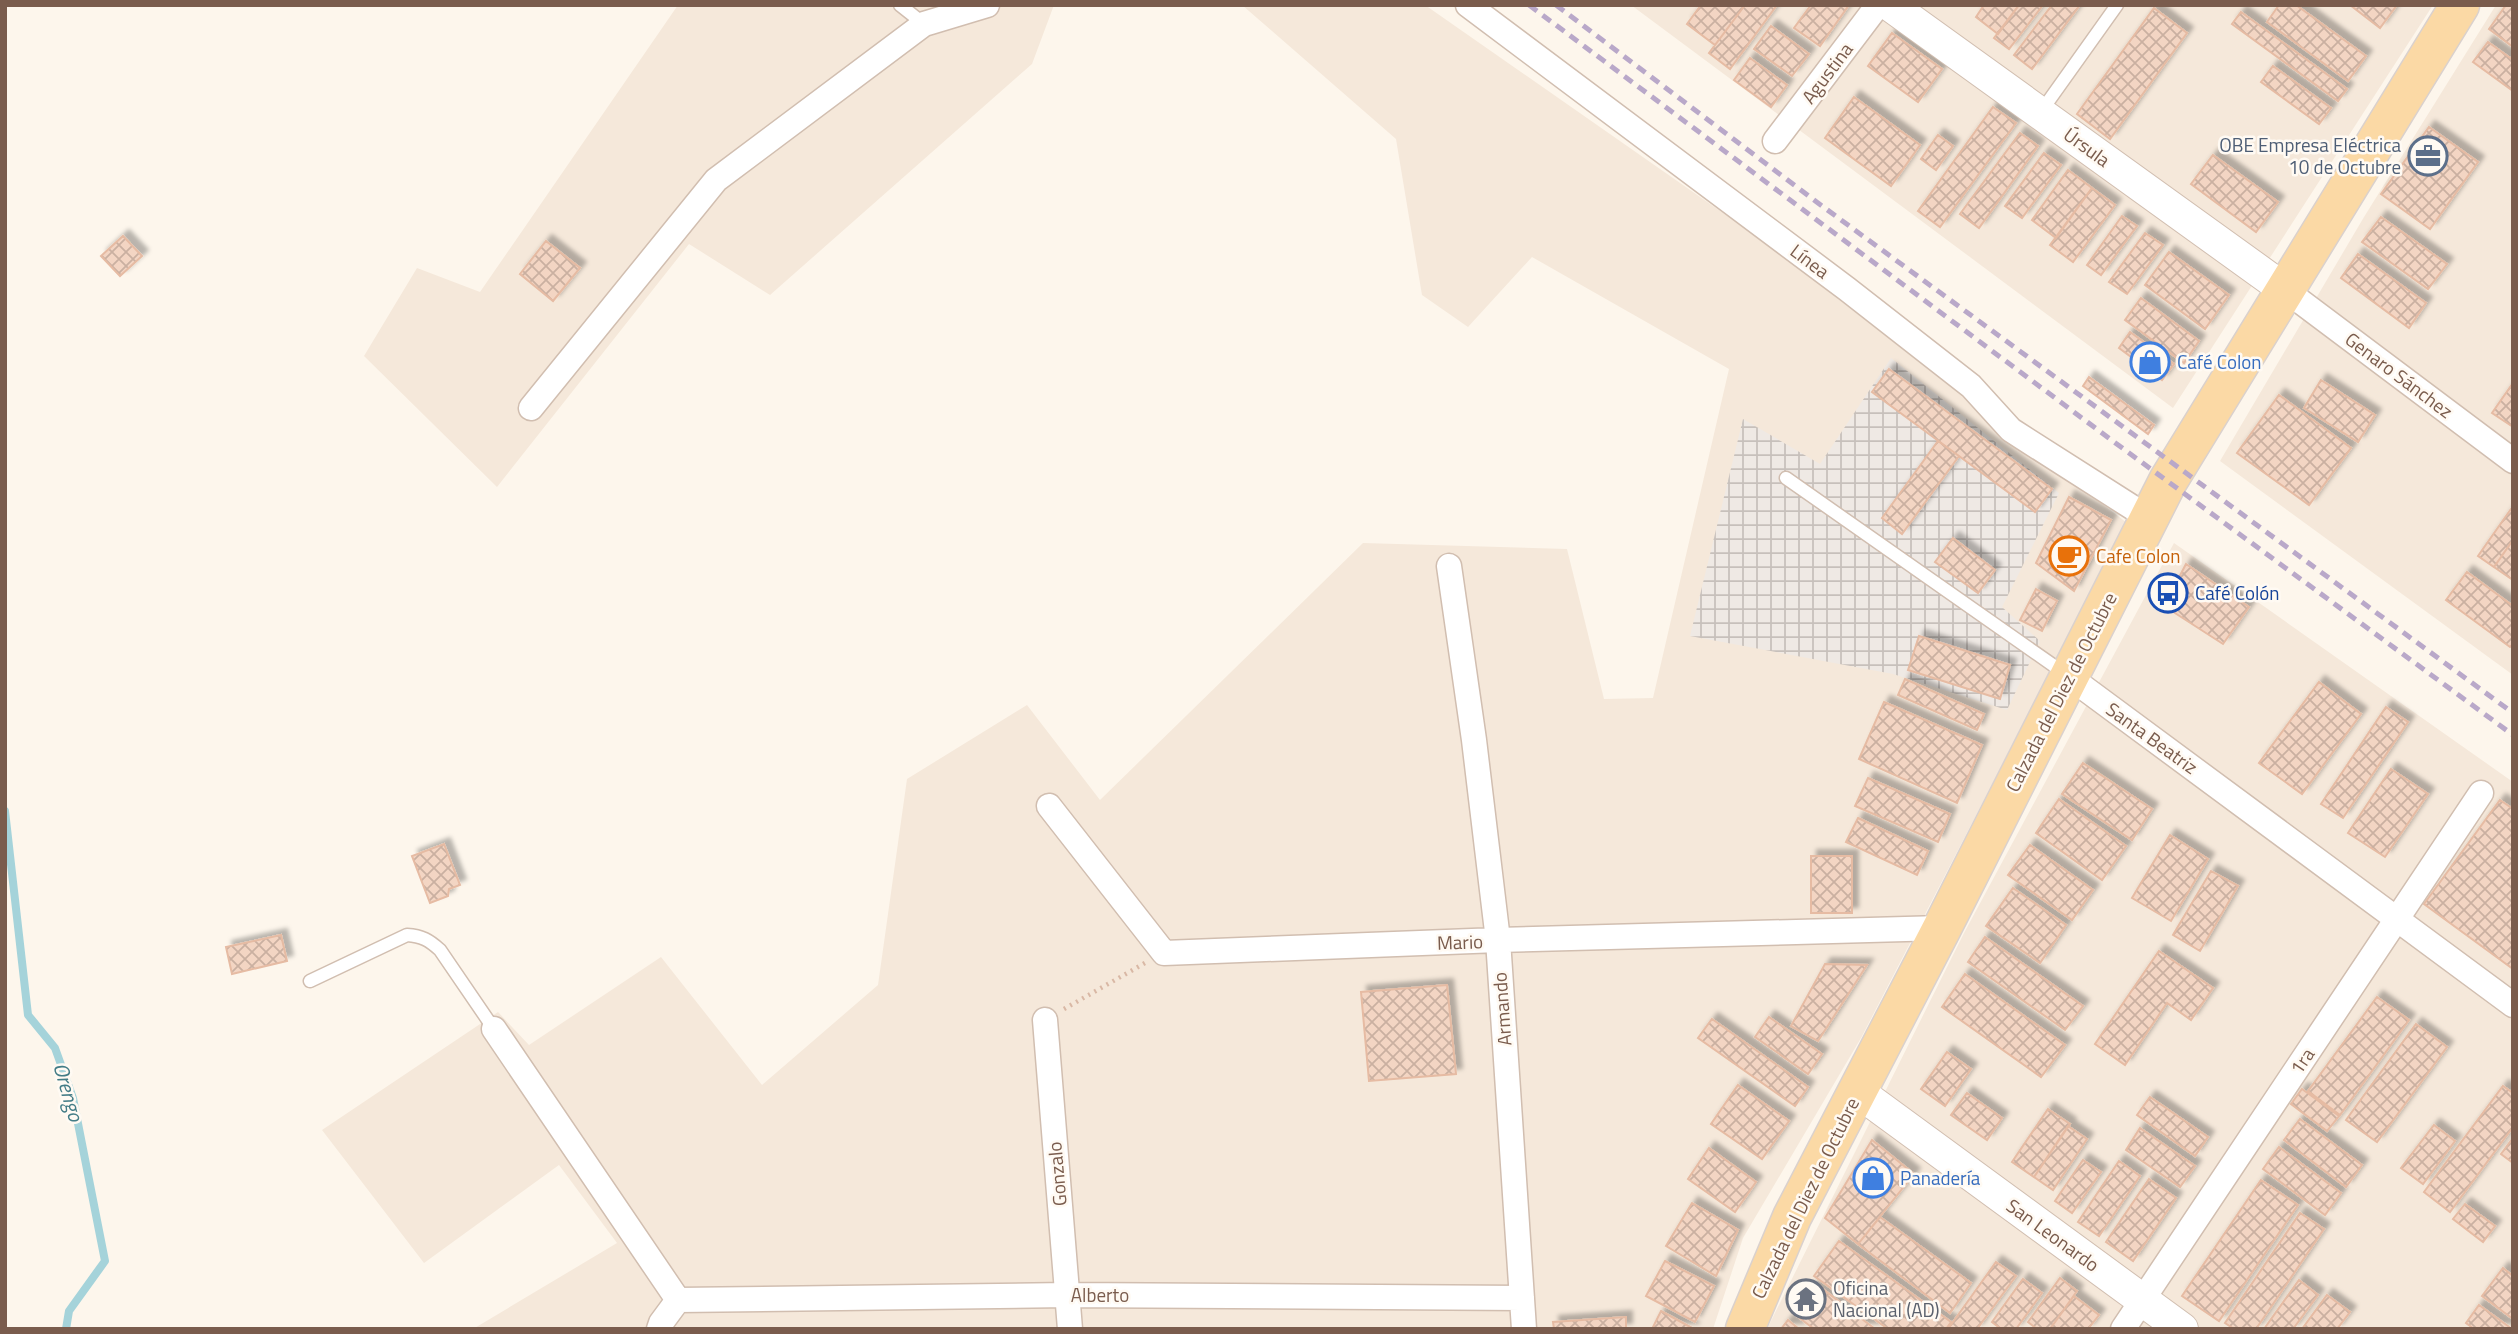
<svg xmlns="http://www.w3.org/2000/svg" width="2518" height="1334" font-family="'Titillium Web',sans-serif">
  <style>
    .residential { fill: #f5e8da }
    .industrial { fill: url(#industrial-grid) }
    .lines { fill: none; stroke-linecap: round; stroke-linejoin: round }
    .stream { stroke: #a5d3da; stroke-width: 8 }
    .building { fill: url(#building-cross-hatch); stroke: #e6bba3; stroke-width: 2; filter: url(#shadow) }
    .service-casing { stroke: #d1beb0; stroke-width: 15 }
    .minor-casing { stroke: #d1beb0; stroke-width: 27 }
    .tertiary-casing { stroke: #d1beb0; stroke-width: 34 }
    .primary-casing { stroke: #dad1cd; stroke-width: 41 }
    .path { stroke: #d9b8a5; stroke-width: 4.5; stroke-dasharray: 2 5; stroke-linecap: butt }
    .service { stroke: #fff; stroke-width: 12 }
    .minor { stroke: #fff; stroke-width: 24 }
    .tertiary { stroke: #fff; stroke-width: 32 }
    .primary { stroke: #fbd9a5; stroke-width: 38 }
    .rail { stroke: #b9a8c9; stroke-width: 5; stroke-dasharray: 10 7; stroke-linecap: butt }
    .labels { text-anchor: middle; stroke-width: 5; stroke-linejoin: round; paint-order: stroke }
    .street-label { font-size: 19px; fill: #7a5c4d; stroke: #fffaf3 }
    .service-label { font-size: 19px; fill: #4e5e75; stroke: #fffaf3; text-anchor: end }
    .shop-label { font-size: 19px; fill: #366cbe; stroke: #fffaf3; text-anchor: start }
    .food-label { font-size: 19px; fill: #c56008; stroke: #fffaf3; text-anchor: start }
    .transit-label { font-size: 19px; fill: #164399; stroke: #fffaf3; text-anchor: start }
    .worship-label { font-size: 19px; fill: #5b616d; stroke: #fffaf3; text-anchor: start }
    .water-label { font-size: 21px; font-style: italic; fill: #437c86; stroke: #fffaf3 }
  </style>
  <defs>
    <pattern id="industrial-grid" width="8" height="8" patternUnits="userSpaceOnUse" patternTransform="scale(1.75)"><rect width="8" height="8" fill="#efe9e4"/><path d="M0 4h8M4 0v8" fill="none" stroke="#c7c0bb"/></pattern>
    <pattern id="building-cross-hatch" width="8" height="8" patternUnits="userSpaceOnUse" patternTransform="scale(1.75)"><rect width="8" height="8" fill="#f3d5c3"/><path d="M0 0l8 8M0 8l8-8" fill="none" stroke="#cab0a1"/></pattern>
    <filter id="shadow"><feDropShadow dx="6" dy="-6" stdDeviation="2" flood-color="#0004"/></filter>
  </defs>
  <rect width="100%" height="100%" fill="#fdf6ec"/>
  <!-- residential -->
  <path class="residential" d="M678,5H1054L1032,64L770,295L689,244L497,487L364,356L417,268L480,292Z
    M1242,5H1425L1766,243L2127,523L1861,1038L1743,1238L1713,1329H473L617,1243L559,1165L424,1263L322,1130L498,1012L529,1045L661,957L762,1085L878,985L907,779L1027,705L1100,800L1363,543L1567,549L1604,699L1653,698L1729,369L1532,257L1468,327L1422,295L1396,139Z
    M1631,5H2433L2173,408Z
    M2496,5H2513V675L2220,461L2364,217Z
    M2174,543L2513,782V1329H1767L1964,933Z"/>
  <!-- industrial -->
  <path class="industrial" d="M1891,358L2059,493L2002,607L2040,641L2007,710L1893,674L1690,636L1743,419L1820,464Z"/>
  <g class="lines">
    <!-- stream -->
    <path class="stream" d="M5,811L28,1015L55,1048L73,1098L105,1261L69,1311L66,1329"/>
  </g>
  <!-- building -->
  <path class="building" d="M1701,5H1745L1715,45L1687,24Z
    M1745,5H1777L1730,69L1709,53Z
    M1811,5H1849L1820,46L1794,28Z
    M1984,5H2019L1998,34L1976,17Z
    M2019,5H2043L2009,49L1994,38Z
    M2052,5H2080L2032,69L2014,55Z
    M2279,5H2296L2366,56L2348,81L2267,22Z
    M2350,5H2397L2380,28Z
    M2506,5H2513V47L2489,29Z
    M2154,8L2187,33L2110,139L2077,114Z
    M2241,12L2347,89L2338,101L2232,24Z
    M1771,26L1809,54L1792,76L1754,49Z
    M1892,33L1942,69L1918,102L1868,66Z
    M2488,42L2513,60V91L2473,62Z
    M1750,58L1787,85L1771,107L1734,80Z
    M2273,66L2331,108L2319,124L2261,82Z
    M1854,97L1920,145L1891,186L1825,138Z
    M1993,107L2016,123L1940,227L1918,211Z
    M2429,127L2478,162L2430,229L2381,194Z
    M2020,133L2038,146L1979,228L1960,214Z
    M1938,135L1953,146L1936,170L1921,159Z
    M2044,153L2061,165L2022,218L2005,206Z
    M2213,155L2278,202L2256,232L2191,184Z
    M2068,170L2092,188L2056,238L2032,220Z
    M2092,188L2115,205L2073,262L2050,245Z
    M2122,216L2137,226L2101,275L2087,265Z
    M2381,217L2447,264L2428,289L2362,242Z
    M2145,233L2163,245L2127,294L2109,282Z
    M123,236L142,256L120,276L101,256Z
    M546,241L580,268L553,301L520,274Z
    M2169,252L2229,295L2205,329L2145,285Z
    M2358,254L2426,303L2409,328L2341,278Z
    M2141,298L2199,341L2184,363L2125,320Z
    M2130,332L2174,364L2162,380L2119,348Z
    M1889,369L2052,489L2035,512L1872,392Z
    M2089,377L2154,425L2148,434L2083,386Z
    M2321,380L2375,415L2358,442L2304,408Z
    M2513,383V427L2492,413Z
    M2279,395L2351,448L2309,505L2237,453Z
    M1938,441L1959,456L1902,534L1882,518Z
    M2069,497L2111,520L2074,591L2036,563Z
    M2511,509L2513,510V540L2494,567L2478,556Z
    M1953,538L1995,570L1978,593L1935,562Z
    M2513,540V580L2494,567Z
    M2186,564L2249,607L2223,644L2164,606Z
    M2467,572L2513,606V644L2510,647L2446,600Z
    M2036,589L2057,601L2042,631L2020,620Z
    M1919,636L2010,665L2000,699L1908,670Z
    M1905,679L1984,714L1977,730L1898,695Z
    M2319,682L2361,714L2302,794L2259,763Z
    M1884,702L1982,745L1957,803L1859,759Z
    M2386,707L2408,722L2343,818L2321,804Z
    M2083,763L2152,809L2132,840L2062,794Z
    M2391,769L2428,794L2385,857L2348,833Z
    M1868,778L1950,814L1938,842L1855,806Z
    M2059,799L2126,846L2102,880L2036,833Z
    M2500,800L2513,809V969L2424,904Z
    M1858,818L1928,851L1917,875L1846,842Z
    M2170,835L2208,859L2171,921L2132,898Z
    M444,844L460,885L449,889L448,896L430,903L412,856Z
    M2030,845L2093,890L2072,920L2008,875Z
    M1811,856H1852V913H1811Z
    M2211,871L2238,886L2200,951L2173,935Z
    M2013,888L2066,925L2040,963L1986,926Z
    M281,935L287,961L232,974L226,947Z
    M1985,937L2083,1006L2065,1030L1968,962Z
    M2159,951L2213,988L2191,1020L2167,1003L2125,1065L2095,1044Z
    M1825,964L1867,965L1818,1041L1791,1026Z
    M1965,974L2065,1045L2041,1077L1942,1007Z
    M1447,985L1456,1074L1369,1081L1361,992Z
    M2377,997L2409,1020L2340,1115L2308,1091Z
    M1769,1017L1822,1054L1808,1074L1755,1037Z
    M1712,1019L1808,1087L1795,1106L1698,1038Z
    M2416,1024L2447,1047L2377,1142L2346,1120Z
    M1947,1052L1971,1069L1945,1106L1921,1089Z
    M1738,1085L1789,1121L1762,1159L1711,1124Z
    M2503,1086L2513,1093V1127L2450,1212L2424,1192Z
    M2302,1089L2339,1116L2327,1131L2291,1104Z
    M1967,1093L2002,1118L1987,1140L1951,1115Z
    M2150,1097L2208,1137L2195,1156L2137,1115Z
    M2048,1109L2070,1124L2034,1177L2012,1162Z
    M2300,1119L2362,1165L2346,1187L2284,1140Z
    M2434,1125L2455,1141L2423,1184L2401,1168Z
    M2068,1126L2087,1139L2053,1190L2034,1177Z
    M2140,1128L2195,1166L2180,1187L2126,1150Z
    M2513,1138V1163L2501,1154Z
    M1872,1140L1914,1174L1858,1244L1825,1218Z
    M2279,1147L2341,1193L2325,1215L2263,1169Z
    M1709,1148L1756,1182L1735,1212L1688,1179Z
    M2083,1160L2101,1172L2072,1213L2055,1201Z
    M2119,1161L2140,1176L2099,1236L2078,1222Z
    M2149,1179L2176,1198L2133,1261L2106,1242Z
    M2261,1180L2298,1205L2219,1321L2182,1296Z
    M1692,1203L1738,1230L1716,1276L1666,1246Z
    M2465,1204L2495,1226L2483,1242L2453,1219Z
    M2300,1213L2324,1229L2256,1329H2234L2225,1323Z
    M1880,1217L1971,1283L1950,1313L1858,1244Z
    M1839,1241L1951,1322L1946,1329H1888L1814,1276Z
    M1665,1261L1714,1286L1695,1322L1646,1296Z
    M1996,1262L2016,1276L1977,1329H1948Z
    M2503,1268L2513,1276V1319L2482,1296Z
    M2060,1278L2077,1291L2050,1329H2037L2028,1322Z
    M2023,1279L2042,1293L2016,1329H2001L1992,1322Z
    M2299,1280L2318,1295L2293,1329H2264Z
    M1815,1283L1875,1329H1814L1793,1313Z
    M2327,1295L2350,1312L2337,1329H2302Z
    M2074,1296L2099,1315L2088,1329H2050Z
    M2479,1305L2512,1329H2474L2466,1323Z
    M1661,1311L1694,1329H1652Z
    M1626,1317V1329H1554L1553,1322Z
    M1788,1320L1799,1329H1781Z"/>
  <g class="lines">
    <!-- service casing -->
    <g class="service-casing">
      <path id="service" d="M900,5L924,24
        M2040,113L2117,5
        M1786,478L2067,675
        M310,981L407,935C422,936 429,940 440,950L494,1029"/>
    </g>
    <!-- minor casing -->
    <g class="minor-casing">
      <path id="minor" d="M1468,5L1847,289L1971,386L2011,430L2149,518
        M1775,141L1878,5
        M2284,289L2513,461
        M531,408L716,180L924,24L987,5
        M1449,566L1474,740L1498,940L1524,1329
        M2068,676L2513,1005
        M1049,806L1164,953L1498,940L1942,928
        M1045,1020L1070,1329
        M494,1029L678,1300
        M678,1300L1067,1295L1522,1298
        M659,1329L661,1323L678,1300
        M2123,1329L2481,793"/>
    </g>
    <!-- tertiary casing -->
    <g class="tertiary-casing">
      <path id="tertiary" d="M1890,5L2284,289
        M1857,1091L2182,1329"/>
    </g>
    <!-- primary casing -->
    <g class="primary-casing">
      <path id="primary" d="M1745,1329L1792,1217L1942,928L2168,481L2460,5"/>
    </g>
    <!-- path -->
    <path class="path" d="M1064,1009L1145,963"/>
    <!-- service -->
    <use href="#service" class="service"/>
    <!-- minor -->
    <use href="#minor" class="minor"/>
    <!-- tertiary -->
    <use href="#tertiary" class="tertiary"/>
    <!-- primary -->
    <use href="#primary" class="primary"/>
    <!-- rail -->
    <path class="rail" d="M1529,5L2110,439L2513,735
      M1556,5L1818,203L2513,713"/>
  </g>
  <!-- icons -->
  <defs>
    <g id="office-ring" transform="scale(2.0125)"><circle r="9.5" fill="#fffaf3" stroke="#5c6f8a" stroke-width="1.5"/><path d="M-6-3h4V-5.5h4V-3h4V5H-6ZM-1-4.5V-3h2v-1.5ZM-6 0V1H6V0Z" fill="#5c6f8a"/></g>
    <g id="shop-ring" transform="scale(2.0125)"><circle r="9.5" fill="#fffaf3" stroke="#3f7fe0" stroke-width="1.5"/><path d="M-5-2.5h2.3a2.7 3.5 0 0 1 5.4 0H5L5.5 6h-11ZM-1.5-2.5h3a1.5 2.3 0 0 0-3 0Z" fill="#3f7fe0"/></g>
    <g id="cafe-ring" transform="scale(2.0125)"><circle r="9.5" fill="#fffaf3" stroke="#e8710a" stroke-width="1.5"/><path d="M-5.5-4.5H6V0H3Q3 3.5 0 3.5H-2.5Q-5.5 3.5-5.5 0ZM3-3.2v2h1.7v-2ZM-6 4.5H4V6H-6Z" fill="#e8710a"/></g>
    <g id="bus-ring" transform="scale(2.0125)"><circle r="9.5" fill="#fffaf3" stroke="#1a4fb4" stroke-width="1.5"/><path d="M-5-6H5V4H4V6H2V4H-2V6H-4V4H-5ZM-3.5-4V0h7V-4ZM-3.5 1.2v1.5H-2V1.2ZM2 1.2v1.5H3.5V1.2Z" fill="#1a4fb4"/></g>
    <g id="temple-ring" transform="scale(2.0125)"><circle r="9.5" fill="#fffaf3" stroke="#6b7280" stroke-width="1.5"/><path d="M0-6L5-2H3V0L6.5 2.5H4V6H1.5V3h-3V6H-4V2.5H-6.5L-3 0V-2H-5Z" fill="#6b7280"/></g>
  </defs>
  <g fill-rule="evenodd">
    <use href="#office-ring" x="2428" y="156"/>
    <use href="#shop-ring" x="2150" y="362"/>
    <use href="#cafe-ring" x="2069" y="556"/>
    <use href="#bus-ring" x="2168" y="593"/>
    <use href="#shop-ring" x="1873" y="1178"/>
    <use href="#temple-ring" x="1806" y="1299"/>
  </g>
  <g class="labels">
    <!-- street labels -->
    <g class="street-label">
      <text transform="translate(1827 73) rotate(-53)" y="7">Agustina</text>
      <text transform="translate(2087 147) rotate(36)" y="7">Úrsula</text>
      <text transform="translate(1810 261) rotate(37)" y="7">Línea</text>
      <text transform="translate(2399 375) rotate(37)" y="7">Genaro Sánchez</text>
      <text transform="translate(2061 692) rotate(-63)" y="7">Calzada del Diez de Octubre</text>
      <text transform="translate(2152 738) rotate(36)" y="7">Santa Beatriz</text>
      <text transform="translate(1460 942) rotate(-2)" y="7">Mario</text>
      <text transform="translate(1502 1009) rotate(-94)" y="7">Armando</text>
      <text transform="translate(2302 1061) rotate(-56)" y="7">1ra</text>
      <text transform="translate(1057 1174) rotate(-95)" y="7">Gonzalo</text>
      <text transform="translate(1805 1198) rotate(-64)" y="7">Calzada del Diez de Octubre</text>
      <text transform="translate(2053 1235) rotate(36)" y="7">San Leonardo</text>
      <text x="1100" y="1302">Alberto</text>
    </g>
    <!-- service labels -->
    <g class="service-label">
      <text x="2401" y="152">OBE Empresa Eléctrica<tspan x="2401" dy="22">10 de Octubre</tspan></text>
    </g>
    <!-- shop labels -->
    <g class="shop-label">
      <text x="2177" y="369">Café Colon</text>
      <text x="1900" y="1185">Panadería</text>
    </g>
    <!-- food labels -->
    <g class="food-label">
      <text x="2096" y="563">Cafe Colon</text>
    </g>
    <!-- transit labels -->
    <g class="transit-label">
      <text x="2195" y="600">Café Colón</text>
    </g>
    <!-- worship labels -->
    <g class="worship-label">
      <text x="1833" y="1295">Oficina<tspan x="1833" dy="22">Nacional (AD)</tspan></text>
    </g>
    <!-- water labels -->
    <g class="water-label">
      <text transform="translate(68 1092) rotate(74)" y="7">Orengo</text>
    </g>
  </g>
  <!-- border -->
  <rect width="2518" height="1334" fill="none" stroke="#7a5c4d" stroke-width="14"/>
</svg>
